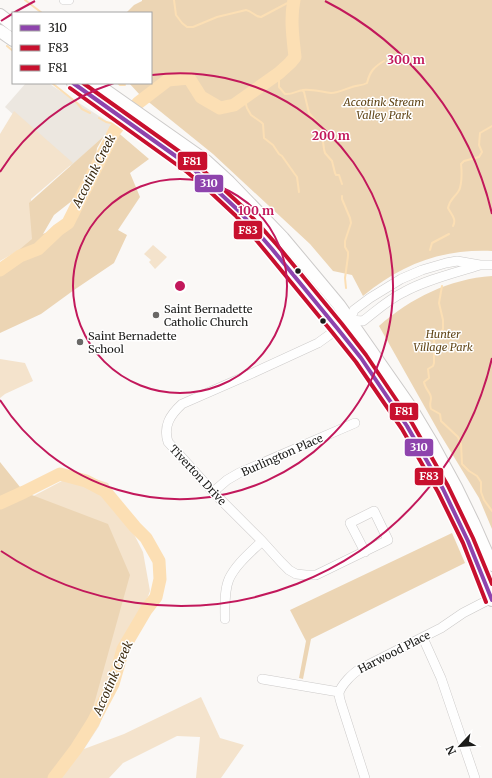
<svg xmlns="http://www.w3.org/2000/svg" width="492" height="778" font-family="Merriweather,serif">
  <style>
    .built { fill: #ece7e0 }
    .green { fill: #f4e3cc }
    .forest { fill: #ecd5b4; fill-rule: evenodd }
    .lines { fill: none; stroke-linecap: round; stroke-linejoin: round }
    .stream { stroke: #fcdfb4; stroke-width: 2 }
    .river { stroke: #fcdfb4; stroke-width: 13 }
    .minor-casing { stroke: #cccac9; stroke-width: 10 }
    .major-casing { stroke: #cccac9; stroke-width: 14 }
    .minor { stroke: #fefefe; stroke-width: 9 }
    .major { stroke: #fefefe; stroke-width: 12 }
    .bus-1-casing { stroke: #fff; stroke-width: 7 }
    .bus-2-casing { stroke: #fff; stroke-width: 7 }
    .bus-3-casing { stroke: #fff; stroke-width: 7 }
    .bus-1 { stroke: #8e44ad; stroke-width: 4 }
    .bus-2 { stroke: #c8102e; stroke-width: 4 }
    .bus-3 { stroke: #c8102e; stroke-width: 4 }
    .ring { fill: none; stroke: #c2185b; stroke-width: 2 }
    .bus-dot { fill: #1b1b19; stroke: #fff; stroke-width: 1.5 }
    .poi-dot { fill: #696866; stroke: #fff; stroke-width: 1.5 }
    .labels { text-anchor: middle; stroke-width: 3; stroke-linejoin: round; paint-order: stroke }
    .park-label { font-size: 11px; font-style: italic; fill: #624719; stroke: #fff }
    .poi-label { font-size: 11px; fill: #1b1b19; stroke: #fff; text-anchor: start }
    .street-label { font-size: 11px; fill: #1b1b19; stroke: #fff }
    .water-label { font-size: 12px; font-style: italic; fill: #3b2a0f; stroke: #fff }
    .centre { fill: #c2185b; stroke: #fff; stroke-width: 2 }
    .ring-label { font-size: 12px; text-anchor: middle; font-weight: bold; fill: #c2185b; stroke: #fff; stroke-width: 3; stroke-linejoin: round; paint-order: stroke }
    .line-badge { stroke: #fff; stroke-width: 1.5 }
    .badge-label { font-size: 11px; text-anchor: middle; font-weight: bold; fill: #fff }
  </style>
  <rect width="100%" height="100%" fill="#faf8f6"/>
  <!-- built -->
  <path class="built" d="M26,83H48L113,125L104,136L71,166L5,107Z"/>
  <!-- green -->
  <path class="green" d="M14,111L73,163L31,199L35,241L0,261V134Z
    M153,245L167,257L155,269L149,262L151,260L144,254Z
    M0,359L25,363L33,381L5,394L0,398Z
    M77,473L108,483L143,552L150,591L99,726L84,749L124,734L201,697L220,738L244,745L221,778H196L200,737L177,736L123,763L109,778H0L26,500Z"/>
  <!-- forest -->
  <path class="forest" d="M142,0H492V251C441,249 402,264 363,296L352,275L333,271L310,244L213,154L140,95L129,83H151V13H126L134,5L142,1Z
    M115,130L149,159L130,173L140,197L118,230L127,235L114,263L74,290L41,314L0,333V264L8,259L32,239L29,203L104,136L97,148L95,165ZM87,189L68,223L43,234L54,215Z
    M492,276V529L479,498L440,434L379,326C411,298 449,279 492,276Z
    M0,462L24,492L108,524L130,575L86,733L51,778H0Z
    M452,533L465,563L311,639L303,679L299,678L306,641L290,610Z"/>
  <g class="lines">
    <!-- stream -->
    <path class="stream" d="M25,0L42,13
      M174,0L176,15L182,23L187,27H193L217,17L246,10C252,11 255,17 261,17L293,0
      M7,46L13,51
      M279,73V87L285,94C292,95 296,91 303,90C312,89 322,92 331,93C339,93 345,89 352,87C357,85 362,86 367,83C370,71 374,67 384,61
      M52,83L77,103L82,109L90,113
      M118,83L120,85H125
      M148,83L161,86
      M303,91L304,92L309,113L321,127L324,149L325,153L332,161L335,173L336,175H339L342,184
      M244,98L247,108L251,115L261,122L263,124L264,138L273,145L279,154L282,156L294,173L297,177L299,192
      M99,118L106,122L120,125
      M342,196V199L350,218L351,223L345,241V247L348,252V256L345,278L346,288
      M453,226C457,219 451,214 448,208C450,199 453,199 458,192C462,187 462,172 461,164L464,161L479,157L482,152L479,145L480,133L492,126
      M430,250L432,243L449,234
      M442,286L439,303L443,320V329L441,332H437L434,334V363L433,366L428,369L429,378L424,382C425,389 431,393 431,398C431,403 429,403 431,409L440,414L441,421L458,437L461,444L462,464L469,471L477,476L481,482V492L484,500L492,511"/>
    <!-- river -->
    <path class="river" d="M0,270L20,256L38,249L58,230L68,223L115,130L138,103L168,80L189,78L201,97L220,108L234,105L279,73L290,63L295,57C293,39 290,18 294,0
      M0,503L24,492L60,474L86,481L105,491L135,527L146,538L159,561L160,579L156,597L146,610L123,649L113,684L93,722L76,749L54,778"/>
    <!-- minor casing -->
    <g class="minor-casing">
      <path id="minor" d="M64,0H69
        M350,320L354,310L370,298L401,279L422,270L446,263L457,261L480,265H492
        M213,492L227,480L239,473L355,423
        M365,552L350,523L374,511L388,540L316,575H306L296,574L289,570L281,562L262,541L213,492L168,442C163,426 170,415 182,404L255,372L318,343L350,320L363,321C376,311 389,299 404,292C428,279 455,273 480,265
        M225,619C225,606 224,591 229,579C236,564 251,552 262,541
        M423,638L441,678L475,778
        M262,679L339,692
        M365,778L341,703C340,700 339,696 339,693C341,685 353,673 360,669L441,628L463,613L492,598"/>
    </g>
    <!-- major casing -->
    <g class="major-casing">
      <path id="major" d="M0,15L13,25
        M0,31L13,40
        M73,83L191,167L210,184L240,212L272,249L337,328L361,358L407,426L443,489L468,541L492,600
        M95,83L206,161L229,182L283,238L339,305L411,408L432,443L456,487L473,522L492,565"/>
    </g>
    <!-- minor -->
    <use href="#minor" class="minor"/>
    <!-- major -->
    <use href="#major" class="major"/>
    <!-- bus-1 casing -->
    <g class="bus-1-casing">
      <path id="bus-1" d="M73,83L191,167L210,184L240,212L272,249L337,328L361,358L407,426L443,489L468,541L492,600"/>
    </g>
    <!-- bus-2 casing -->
    <g class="bus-2-casing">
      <path id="bus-2" d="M70,88L187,172L206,188L236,216L267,253L332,332L356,362L402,429L438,492L463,543L486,602"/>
    </g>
    <!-- bus-3 casing -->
    <g class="bus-3-casing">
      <path id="bus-3" d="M83,83L194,162L244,208L277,245L342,324L366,355L412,423L448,486L473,538L492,584"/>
    </g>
    <!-- bus-1 -->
    <use href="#bus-1" class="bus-1"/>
    <!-- bus-2 -->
    <use href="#bus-2" class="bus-2"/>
    <!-- bus-3 -->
    <use href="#bus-3" class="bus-3"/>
  </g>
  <!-- distance rings -->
  <g class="ring">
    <circle cx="180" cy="286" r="107"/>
    <path d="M0 172A213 213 0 0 1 114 83M152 75A213 213 0 1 1 0 400"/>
    <path d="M492 358A320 320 0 0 1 1 551M1 21A320 320 0 0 1 35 1M325 1A320 320 0 0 1 492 214"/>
  </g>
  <!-- markers -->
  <g class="bus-dot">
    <circle cx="298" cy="271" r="3.5"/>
    <circle cx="323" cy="321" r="3.5"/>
  </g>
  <g class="poi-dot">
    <circle cx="156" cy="315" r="4"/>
    <circle cx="80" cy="342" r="4"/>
  </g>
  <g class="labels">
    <!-- park labels -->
    <g class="park-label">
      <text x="384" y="106">Accotink Stream<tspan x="384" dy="13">Valley Park</tspan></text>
      <text x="443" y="338">Hunter<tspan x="443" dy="13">Village Park</tspan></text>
    </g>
    <!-- poi labels -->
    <g class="poi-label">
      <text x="164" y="313">Saint Bernadette<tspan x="164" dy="13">Catholic Church</tspan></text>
      <text x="88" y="340">Saint Bernadette<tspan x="88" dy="13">School</tspan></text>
    </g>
    <!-- street labels -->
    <g class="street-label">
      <text transform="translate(282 455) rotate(-24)" y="4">Burlington Place</text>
      <text transform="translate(198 475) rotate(47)" y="4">Tiverton Drive</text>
      <text transform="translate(394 652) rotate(-27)" y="4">Harwood Place</text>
    </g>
    <!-- water labels -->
    <g class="water-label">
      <text transform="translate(94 171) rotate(-63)" y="4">Accotink Creek</text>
      <text transform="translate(113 678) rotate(-66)" y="4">Accotink Creek</text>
    </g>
  </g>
  <circle cx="180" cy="286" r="6" class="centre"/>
  <g class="ring-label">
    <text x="406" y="64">300 m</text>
    <text x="331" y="140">200 m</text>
    <text x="256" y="215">100 m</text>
  </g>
  <g class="line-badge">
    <rect x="177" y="151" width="31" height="20" rx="4" fill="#c8102e"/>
    <rect x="194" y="174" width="30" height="19" rx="4" fill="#8e44ad"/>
    <rect x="233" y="220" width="30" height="20" rx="4" fill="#c8102e"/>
    <rect x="389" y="402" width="30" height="19" rx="4" fill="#c8102e"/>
    <rect x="404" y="438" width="30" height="19" rx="4" fill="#8e44ad"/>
    <rect x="414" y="467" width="30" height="19" rx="4" fill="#c8102e"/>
  </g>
  <g class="badge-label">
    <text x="192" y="165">F81</text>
    <text x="209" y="187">310</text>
    <text x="248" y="234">F83</text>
    <text x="404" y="415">F81</text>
    <text x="419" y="451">310</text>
    <text x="429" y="480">F83</text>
  </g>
  <!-- legend -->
  <rect x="12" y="12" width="140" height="72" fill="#ffffff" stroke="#a4a4a3"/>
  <rect x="20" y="25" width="20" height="6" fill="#8e44ad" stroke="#a4a4a3"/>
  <text x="48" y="32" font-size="12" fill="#1b1b19">310</text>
  <rect x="20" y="45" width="20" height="6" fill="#c8102e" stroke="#a4a4a3"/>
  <text x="48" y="52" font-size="12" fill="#1b1b19">F83</text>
  <rect x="20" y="65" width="20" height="6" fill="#c8102e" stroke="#a4a4a3"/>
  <text x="48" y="72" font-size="12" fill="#1b1b19">F81</text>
  <!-- north arrow -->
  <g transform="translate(460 746) rotate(244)" stroke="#ffffff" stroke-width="3" paint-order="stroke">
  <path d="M0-3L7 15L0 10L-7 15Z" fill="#1b1b19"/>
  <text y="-6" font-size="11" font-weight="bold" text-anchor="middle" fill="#1b1b19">N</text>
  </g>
</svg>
